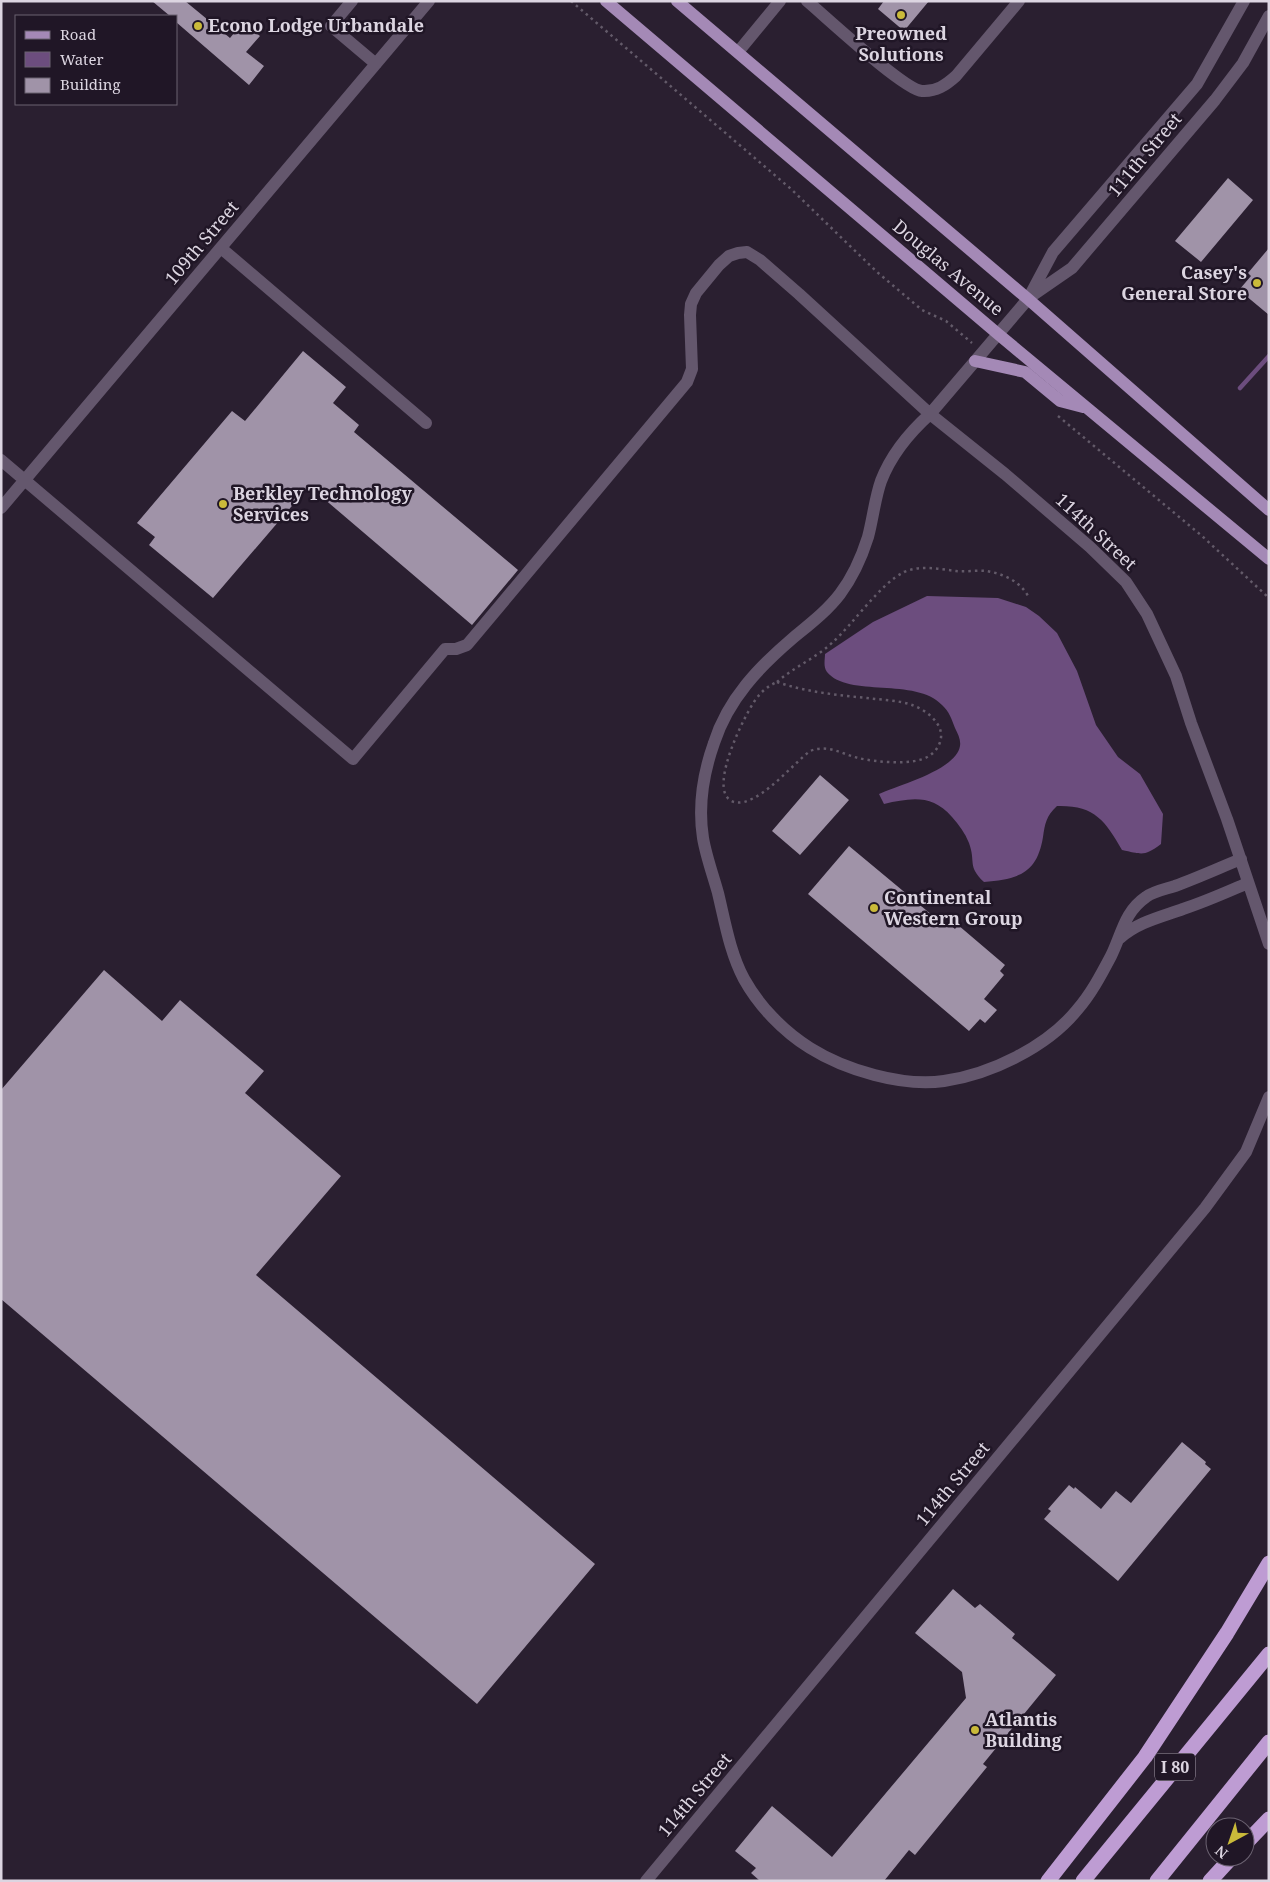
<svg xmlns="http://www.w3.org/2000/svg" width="1270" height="1882" font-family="'Noto Serif',serif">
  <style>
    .water { fill: #6c4d7e }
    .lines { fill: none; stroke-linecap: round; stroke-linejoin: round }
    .stream { stroke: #6c4d7e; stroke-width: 4.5 }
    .building { fill: #a093a8 }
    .path { stroke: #635a69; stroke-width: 2.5; stroke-dasharray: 2.5 4; stroke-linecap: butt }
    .minor { stroke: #64576d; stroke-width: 12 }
    .major { stroke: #a489b6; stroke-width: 12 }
    .highway { stroke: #be9cd3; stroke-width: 15 }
    .poi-dot { fill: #caba3a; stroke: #201626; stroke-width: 2 }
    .labels { text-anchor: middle; stroke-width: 5; stroke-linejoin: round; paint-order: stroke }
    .shield { fill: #201626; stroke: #a49ca9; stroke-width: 1 }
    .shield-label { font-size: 16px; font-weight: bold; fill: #dcd5e1 }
    .poi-label { font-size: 18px; font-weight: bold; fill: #dcd5e1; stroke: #201626; text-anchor: start }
    .street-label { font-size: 18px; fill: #dcd5e1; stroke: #201626 }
  </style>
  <rect width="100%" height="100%" fill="#2a1f30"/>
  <!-- water -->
  <path class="water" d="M927,596L998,598L1026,607L1039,616L1057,633L1077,671L1096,725L1118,757L1140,774L1163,814L1161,844C1144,857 1142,854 1122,850C1105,820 1094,805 1057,806C1046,816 1045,824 1043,837C1037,874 1018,879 984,882C967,866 976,862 969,843C965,833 959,825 952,817C932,794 911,798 884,804L879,794C899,785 956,770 960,746C961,740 958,734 955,728C952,720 949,711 942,705C916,677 848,698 827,672C823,667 825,659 825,654L873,622Z"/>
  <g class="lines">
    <!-- stream -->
    <path class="stream" d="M1240,388L1269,356"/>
  </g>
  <!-- building -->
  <path class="building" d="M152,1H185L230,38L243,22L260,36L246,52L264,66L249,85L176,22V16H170Z
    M884,1H929L904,31L878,9Z
    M1228,178L1253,200L1201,262L1175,241Z
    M1269,248V315L1239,290L1251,276L1248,273Z
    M303,351L346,387L333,403L359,425L354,432L518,570L472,625L309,486L213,598L149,545L155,537L137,523L232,411L245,421Z
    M820,775L849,800L800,855L772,831Z
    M849,846L944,925L947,922L955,929L958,925L1005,965L1000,971L1004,975L984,999L997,1010L985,1023L980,1019L969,1031L808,894Z
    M104,970L162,1021L180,1000L264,1071L245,1093L341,1176L256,1275L595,1564L477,1704L1,1299V1090Z
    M1182,1442L1206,1462L1205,1464L1211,1469L1118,1581L1044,1519L1051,1511L1048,1509L1069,1485L1074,1489L1075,1487L1101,1509L1116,1491L1131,1503Z
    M953,1589L975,1608L980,1604L1015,1634L1012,1638L1056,1675L983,1764L987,1767L915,1855L909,1850L884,1881H760L751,1873L756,1868L735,1851L772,1806L832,1857L966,1698L962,1672L915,1633Z"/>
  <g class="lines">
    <!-- path -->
    <path class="path" d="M571,1L791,189L877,272L922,310L946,321L972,343
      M1058,416L1202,536L1269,598
      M777,682C806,692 837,695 867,698C882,700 898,700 912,705C924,709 939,720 941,733C942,742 937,751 929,756C914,766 876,762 858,758C842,754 828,744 810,751C791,766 768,795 744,802C739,803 734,803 730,800C709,786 745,714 756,699C762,691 768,686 777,682Z
      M777,682C794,667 816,658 833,642C853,624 881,583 904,572C920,565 939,569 956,571C966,572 977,570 987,571C1003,574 1020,581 1028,596"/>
    <!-- minor -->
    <path class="minor" d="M352,1L331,26L376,64
      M807,1C826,17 904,90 922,91C936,92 946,85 956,76L1019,1
      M738,52L780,1
      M221,248L426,423
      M1030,297L1072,268L1215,100L1243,63L1269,16
      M1,460L353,759L445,649H456L467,645L687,382L692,369L690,315L691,304L696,293L719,265L729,256L738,253L747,252L760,260L799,294L930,414L1005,474L1090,547L1126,582L1147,614L1176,676L1191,723L1227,819L1269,944
      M1,508L429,1
      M1241,859C1219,868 1197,878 1175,886C1166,889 1154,891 1146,897C1124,912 1122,934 1111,956C1101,975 1091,994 1077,1010C1047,1047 991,1074 944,1081C902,1087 845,1070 810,1048C783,1031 759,1006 744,979C730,953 725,922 718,893C713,875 706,856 703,838C698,806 703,774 714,743C728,699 759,667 793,638C810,624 827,611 840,594C852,578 862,556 868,537C873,518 875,498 881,481C891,455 910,432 930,414L1028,299L1053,252L1197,84L1244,1
      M1120,938C1138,922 1161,917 1183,909C1205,902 1227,892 1248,883
      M646,1881L1205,1208L1246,1152L1269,1097"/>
    <!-- major -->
    <path class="major" d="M606,1L998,334L1269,559
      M677,1L1028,299L1269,510
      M975,361L1025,372L1060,401L1083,407"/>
    <!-- highway -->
    <path class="highway" d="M1245,1844L1269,1819
      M1048,1881L1145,1757L1227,1633L1269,1563
      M1083,1881L1269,1654
      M1157,1881L1269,1742
      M1210,1881L1232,1857"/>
  </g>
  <!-- markers -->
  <g class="poi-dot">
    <circle cx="901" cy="15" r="5"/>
    <circle cx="198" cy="26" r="5"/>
    <circle cx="1257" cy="283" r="5"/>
    <circle cx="223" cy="504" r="5"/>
    <circle cx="874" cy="908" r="5"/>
    <circle cx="975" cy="1730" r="5"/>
  </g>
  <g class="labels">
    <!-- shield labels -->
    <rect class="shield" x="1155" y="1753.5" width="40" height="27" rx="4"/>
    <g class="shield-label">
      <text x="1175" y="1773">I 80</text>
    </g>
    <!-- poi labels -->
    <g class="poi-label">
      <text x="208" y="32">Econo Lodge Urbandale</text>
      <text x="901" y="40" text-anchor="middle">Preowned<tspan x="901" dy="21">Solutions</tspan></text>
      <text x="1247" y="279" text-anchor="end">Casey's<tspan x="1247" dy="21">General Store</tspan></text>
      <text x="233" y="500">Berkley Technology<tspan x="233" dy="21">Services</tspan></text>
      <text x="884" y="904">Continental<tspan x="884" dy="21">Western Group</tspan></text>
      <text x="985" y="1726">Atlantis<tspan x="985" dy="21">Building</tspan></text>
    </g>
    <!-- street labels -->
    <g class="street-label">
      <text transform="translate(1145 155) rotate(-50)" y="6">111th Street</text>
      <text transform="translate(202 243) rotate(-50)" y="6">109th Street</text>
      <text transform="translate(948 268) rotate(40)" y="6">Douglas Avenue</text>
      <text transform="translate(1096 532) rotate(43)" y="6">114th Street</text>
      <text transform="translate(953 1484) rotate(-50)" y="6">114th Street</text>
      <text transform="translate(695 1795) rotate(-50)" y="6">114th Street</text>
    </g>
  </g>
  <!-- border -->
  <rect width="1270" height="1882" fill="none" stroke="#dcd5e1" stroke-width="5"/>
  <!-- legend -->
  <rect x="15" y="15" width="162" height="90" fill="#201626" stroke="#6b6271"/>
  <rect x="25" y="31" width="25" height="8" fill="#a489b6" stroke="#6b6271"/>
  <text x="60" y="40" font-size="15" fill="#dcd5e1">Road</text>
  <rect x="25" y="52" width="25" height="15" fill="#6c4d7e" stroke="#6b6271"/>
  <text x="60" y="65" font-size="15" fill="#dcd5e1">Water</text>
  <rect x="25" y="78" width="25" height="15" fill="#a093a8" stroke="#6b6271"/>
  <text x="60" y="90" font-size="15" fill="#dcd5e1">Building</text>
  <!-- north arrow -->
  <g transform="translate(1230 1842) rotate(220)"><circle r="24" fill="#201626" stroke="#6b6271"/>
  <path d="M0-4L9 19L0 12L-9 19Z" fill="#caba3a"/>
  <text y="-8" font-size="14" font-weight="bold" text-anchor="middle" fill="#dcd5e1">N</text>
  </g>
</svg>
